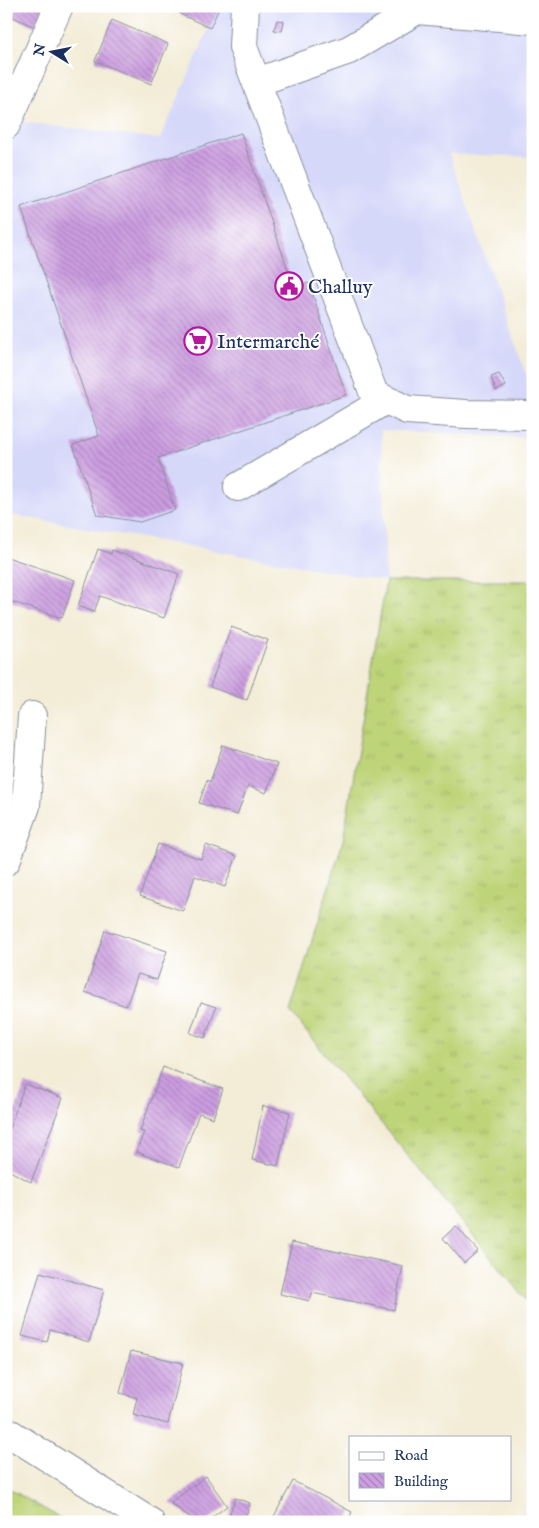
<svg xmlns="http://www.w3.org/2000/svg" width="539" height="1528" font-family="'IM FELL English',serif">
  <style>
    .built { fill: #d6d8f9 }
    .grass { fill: url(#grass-tufts); stroke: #6c826b }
    .building { fill: url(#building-back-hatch) }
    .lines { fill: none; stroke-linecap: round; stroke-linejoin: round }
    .minor-casing { stroke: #878e9a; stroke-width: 30 }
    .minor { stroke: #fff; stroke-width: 28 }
    .labels { text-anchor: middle; stroke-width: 4; stroke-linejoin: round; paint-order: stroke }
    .poi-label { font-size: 20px; fill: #1b2f5e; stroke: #fff; text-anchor: start }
  </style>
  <defs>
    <pattern id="grass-tufts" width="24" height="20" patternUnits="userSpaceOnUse" patternTransform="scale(1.25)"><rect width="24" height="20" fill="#bed478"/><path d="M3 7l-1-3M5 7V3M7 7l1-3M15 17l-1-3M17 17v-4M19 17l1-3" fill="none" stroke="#a3b66a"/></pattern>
    <pattern id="building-back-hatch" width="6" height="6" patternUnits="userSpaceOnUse" patternTransform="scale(1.25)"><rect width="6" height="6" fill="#cc9de0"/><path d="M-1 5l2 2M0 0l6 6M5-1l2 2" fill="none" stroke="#a580b9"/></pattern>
  </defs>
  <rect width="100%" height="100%" fill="#fff"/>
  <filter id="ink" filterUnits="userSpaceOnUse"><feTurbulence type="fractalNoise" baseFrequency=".02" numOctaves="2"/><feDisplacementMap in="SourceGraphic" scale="10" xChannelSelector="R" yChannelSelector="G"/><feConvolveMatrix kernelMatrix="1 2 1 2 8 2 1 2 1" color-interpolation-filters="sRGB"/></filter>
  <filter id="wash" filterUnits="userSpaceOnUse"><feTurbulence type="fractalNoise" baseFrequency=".0096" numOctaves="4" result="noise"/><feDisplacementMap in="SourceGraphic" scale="20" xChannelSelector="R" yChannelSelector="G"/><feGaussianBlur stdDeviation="1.12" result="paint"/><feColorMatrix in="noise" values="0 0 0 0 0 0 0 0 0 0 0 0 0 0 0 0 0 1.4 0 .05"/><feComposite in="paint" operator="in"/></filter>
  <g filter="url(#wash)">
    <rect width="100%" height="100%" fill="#f3ecd6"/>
    <!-- built -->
    <path class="built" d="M219,6H533V157L449,154L533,394V438L381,430L386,581L6,514V154L20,122L160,139Z"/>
    <!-- grass -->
    <path class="grass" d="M386,581H533V1299L528,1302L290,1012L343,841Z
      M6,1487L67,1522H6Z"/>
    <g id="blocks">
      <!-- building -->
      <path class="building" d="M6,6H44L35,27L6,14Z
        M183,6H220L210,28L180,14Z
        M112,20L168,44L151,84L95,61Z
        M277,20L284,21L282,31L274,30Z
        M241,133L294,287L309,283L346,395L158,458L175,510L140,522L97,515L73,445L99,436L21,207Z
        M499,374L506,386L496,391L491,377Z
        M98,549L111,554L112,550L179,574L164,618L100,596L94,612L78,606Z
        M7,557L75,580L62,618L6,600Z
        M231,627L268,640L247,700L210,687Z
        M223,745L277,764L266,793L248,786L237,815L199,803L207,780L210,782Z
        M158,844L201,859L206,845L237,856L225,887L195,876L183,911L140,896Z
        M105,930L167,951L157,980L138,974L126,1006L85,992Z
        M201,1002L216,1007L205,1038L190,1033Z
        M163,1067L223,1089L213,1118L199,1113L179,1167L136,1152L144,1132L140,1131Z
        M25,1084L63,1098L31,1182L6,1169V1137Z
        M263,1106L290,1112L278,1166L252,1160Z
        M456,1226L478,1251L464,1263L443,1238Z
        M292,1242L403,1266L394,1310L312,1293L310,1301L280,1294Z
        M40,1272L104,1290L89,1342L50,1330L47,1342L22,1336Z
        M131,1351L183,1363L168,1424L133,1415L137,1398L120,1393Z
        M206,1476L227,1506L206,1522H197L170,1503Z
        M293,1481L352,1512L347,1522H271Z
        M235,1498L250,1503L244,1522H227Z"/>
    </g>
  </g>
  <g filter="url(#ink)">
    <use href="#blocks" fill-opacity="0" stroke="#878e9a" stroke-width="1"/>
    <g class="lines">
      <!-- minor casing -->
      <g class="minor-casing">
        <path id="minor" d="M245,6L243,47L374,394L407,410L466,414L533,415
          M415,6L417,10L533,20
          M257,82L349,50L417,10
          M6,125L59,6
          M238,487L386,400
          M6,861L26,806L32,716
          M6,1431L150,1522"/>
      </g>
      <!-- minor -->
      <use href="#minor" class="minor"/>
    </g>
  </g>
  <!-- icons -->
  <defs>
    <g id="civic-ring" transform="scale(1.4375)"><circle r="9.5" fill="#fff" stroke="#b5179e" stroke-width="1.5"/><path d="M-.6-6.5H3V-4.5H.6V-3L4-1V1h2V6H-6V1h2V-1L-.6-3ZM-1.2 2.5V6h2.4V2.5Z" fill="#b5179e"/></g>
    <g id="supermarket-ring" transform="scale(1.4375)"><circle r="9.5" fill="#fff" stroke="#b5179e" stroke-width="1.5"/><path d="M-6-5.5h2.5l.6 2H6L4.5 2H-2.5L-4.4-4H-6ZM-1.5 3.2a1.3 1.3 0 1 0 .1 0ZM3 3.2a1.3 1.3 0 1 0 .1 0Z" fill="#b5179e"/></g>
  </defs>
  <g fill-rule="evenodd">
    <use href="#civic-ring" x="289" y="286"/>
    <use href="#supermarket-ring" x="198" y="341"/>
  </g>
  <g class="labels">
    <!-- poi labels -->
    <g class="poi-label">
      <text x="308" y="293">Challuy</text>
      <text x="217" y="348">Intermarché</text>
    </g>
  </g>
  <!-- margin -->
  <rect width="539" height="1528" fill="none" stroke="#fff" stroke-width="25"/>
  <!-- legend -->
  <rect x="349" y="1436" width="162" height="65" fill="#ffffff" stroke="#a4acbf"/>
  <rect x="359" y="1452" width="25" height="8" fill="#ffffff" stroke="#a4acbf"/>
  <text x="394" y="1460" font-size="15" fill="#1b2f5e">Road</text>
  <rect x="359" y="1473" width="25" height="15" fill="url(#building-back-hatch)" stroke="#a4acbf"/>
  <text x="394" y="1486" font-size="15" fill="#1b2f5e">Building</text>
  <!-- north arrow -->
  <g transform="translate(52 52) rotate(280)" stroke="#ffffff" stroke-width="4" paint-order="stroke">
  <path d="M0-4L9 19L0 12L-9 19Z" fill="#1b2f5e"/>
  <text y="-8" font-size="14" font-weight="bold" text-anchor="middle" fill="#1b2f5e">N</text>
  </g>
</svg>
